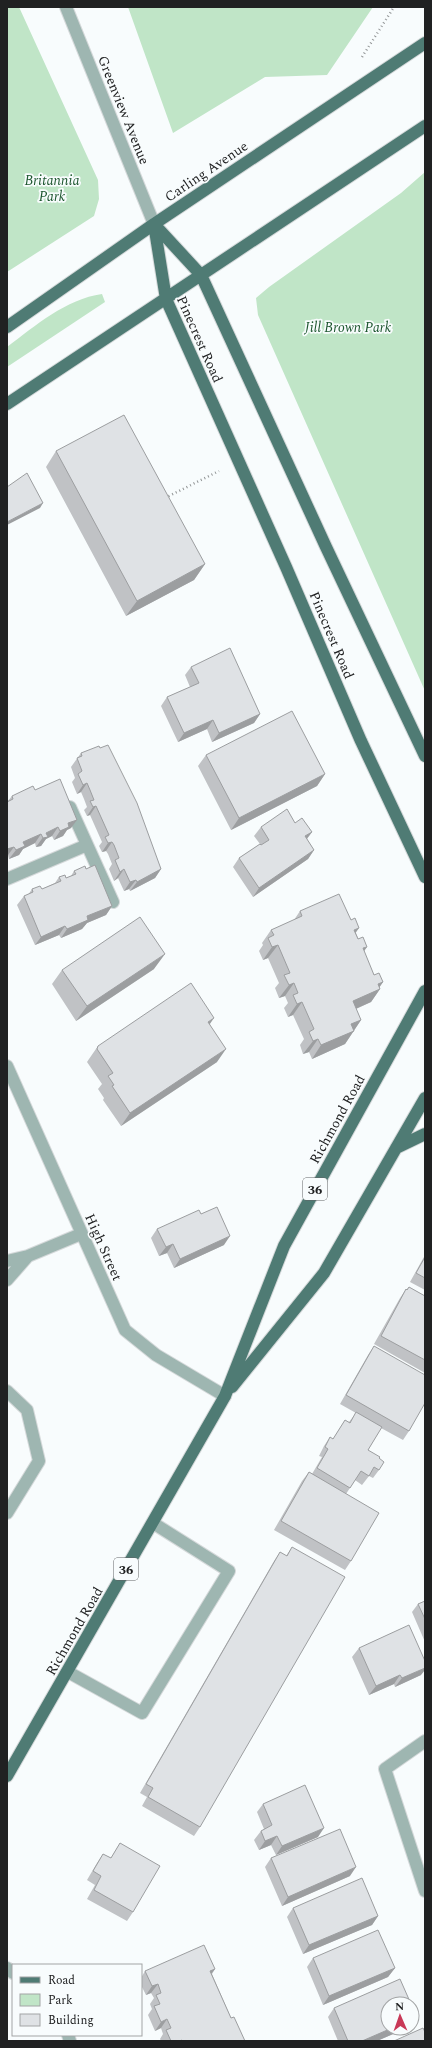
<svg xmlns="http://www.w3.org/2000/svg" width="432" height="2048" font-family="Spectral,serif">
  <style>
    .green { fill: #c0e5c7 }
    .lines { fill: none; stroke-linecap: round; stroke-linejoin: round }
    .minor-casing { stroke: #d5d9da; stroke-width: 14 }
    .major-casing { stroke: #d5d9da; stroke-width: 14 }
    .path { stroke: #929596; stroke-width: 2.5; stroke-dasharray: 1 3; stroke-linecap: butt }
    .minor { stroke: #9eb6b1; stroke-width: 12 }
    .major { stroke: #4f7b74; stroke-width: 12 }
    .wall { fill: #c0c2c5 }
    .shaded-wall { fill: #9c9ea0 }
    .building { fill: #dfe2e5; stroke: #9c9ea0 }
    .labels { text-anchor: middle; stroke-width: 3.5; stroke-linejoin: round; paint-order: stroke }
    .shield { fill: #f8fcfd; stroke: #616364; stroke-width: 1 }
    .shield-label { font-size: 13px; font-weight: bold; fill: #202122 }
    .street-label { font-size: 14px; fill: #202122; stroke: #f8fcfd }
    .park-label { font-size: 14px; font-style: italic; fill: #1c562e; stroke: #f8fcfd }
  </style>
  <rect width="100%" height="100%" fill="#f8fcfd"/>
  <!-- green -->
  <path class="green" d="M7,7H19L98,180L99,199L94,216L7,272Z
    M128,7H373L327,75L265,77L173,133Z
    M425,172V691L258,315L256,298L269,287L401,193Z
    M102,294L105,302L7,367V347C35,326 66,299 102,294Z"/>
  <g class="lines">
    <!-- minor casing -->
    <g class="minor-casing">
      <path id="minor" d="M66,7L154,224
        M70,807L113,902
        M7,879L87,845
        M7,1066L125,1330L156,1355L225,1396
        M7,1261L28,1256L81,1234
        M7,1280L28,1256
        M7,1391L27,1410L39,1461L7,1513
        M68,1672L142,1713L229,1571L153,1523
        M425,1741L385,1769L425,1891
        M7,1968L13,1973
        M68,2035L70,2041"/>
    </g>
    <!-- major casing -->
    <g class="major-casing">
      <path id="major" d="M154,224L166,299L286,567L361,741L425,877
        M154,224L201,275L326,547L425,756
        M7,327L154,224L425,43
        M7,404L425,126
        M396,1148L425,1134
        M232,1387L324,1273L425,1098
        M7,1776L225,1396L284,1246L425,991"/>
    </g>
    <!-- path -->
    <path class="path" d="M362,57L394,7
      M165,498L219,471"/>
    <!-- minor -->
    <use href="#minor" class="minor"/>
    <!-- major -->
    <use href="#major" class="major"/>
  </g>
  <!-- wall -->
  <path class="wall" d="M56,451L205,564L194,580L126,616L46,467Z
    M191,667L260,714L254,723L212,742L207,729L178,742L161,706L167,697L190,687L185,675Z
    M81,753L161,869L155,878L130,891L129,889L124,891L118,878L114,881L109,869L112,864L108,854L106,851L102,852L99,846L102,842L90,815L87,816L84,810L87,807L84,799L81,792L77,794L72,782L75,778L71,767Z
    M206,755L325,774L317,786L231,830L198,766Z
    M35,790L71,828L67,830L63,836L54,840L52,836L46,839L41,846L36,847L35,843L23,849L19,855L9,859L8,855L7,856V802L12,796Z
    M295,823L312,832L307,839L314,850L308,859L253,897L233,867L239,858L260,844L254,836L261,827Z
    M86,869L112,906L106,915L87,923L82,929L61,938L59,935L35,945L17,905L24,896L28,895L32,889H42L55,883L59,877L66,878L71,876L74,871Z
    M300,911L356,933L374,975L383,982L379,987L380,989L371,1002L356,1009L361,1020L345,1044L312,1059L309,1052L303,1054L300,1045L304,1039L293,1015L288,1017L284,1008L288,1003L285,996L279,998L275,988L279,983L268,958L263,960L259,951L263,945L262,943L271,930L294,920Z
    M154,969L76,1021L52,984L62,970Z
    M210,1024L217,1062L121,1126L103,1100L104,1098L98,1089L102,1084L87,1062L89,1059L98,1046Z
    M201,1214L224,1245L174,1268L167,1253L159,1256L151,1238L157,1229Z
    M425,1255V1290L410,1282Z
    M409,1287L425,1296V1373L374,1344L400,1298L406,1289H407Z
    M374,1346L409,1431L403,1440L381,1428L368,1450L379,1459V1470L373,1478L369,1476L362,1485L355,1480L346,1494L351,1561L345,1570L274,1530L302,1481L309,1472L312,1474L322,1457L319,1456L324,1446L330,1437L333,1439L345,1420L349,1422L356,1413L340,1404L368,1355Z
    M292,1547L200,1827L194,1836L142,1806L147,1797L140,1793L274,1561L280,1552L286,1556Z
    M425,1601V1642L412,1612L418,1604Z
    M359,1648L421,1675L395,1687L394,1684L369,1695L352,1657Z
    M263,1804L318,1837L276,1855L271,1845L259,1850L254,1840L261,1831L264,1829L257,1812Z
    M120,1843L133,1912L127,1921L87,1899L95,1885L87,1880L97,1863L103,1854L111,1858Z
    M271,1858L350,1876L282,1906L265,1867Z
    M293,1908L378,1916L372,1925L303,1954L287,1917Z
    M313,1958L395,1968L388,1977L323,2005L307,1967Z
    M215,1969L212,1974L231,2018L245,2041H161L160,2039L163,2034L161,2028L155,2031L148,2015L152,2009L150,2004L154,1998L151,1993L146,1995L141,1985V1978L145,1971Z
    M334,2008L388,2028H407L377,2041H338L328,2017Z"/>
  <!-- shaded-wall -->
  <path class="shaded-wall" d="M43,503L40,508L7,525V522Z
    M205,564L194,580L126,616L137,601Z
    M260,714L254,723L212,742L219,733Z
    M213,720L207,729L178,742L184,733Z
    M325,774L317,786L231,830L239,818Z
    M87,783L81,792L77,794L83,785Z
    M96,806L90,815L87,816L93,807Z
    M77,820L71,828L67,830L63,836L54,840L60,831L68,823Z
    M58,827L52,836L46,839L41,846L36,847L46,833Z
    M312,832L305,841V836Z
    M41,834L35,843L23,849L19,855L9,859L16,850L23,842Z
    M112,842L106,851L102,852L108,843Z
    M14,847L8,855L7,856V849Z
    M314,850L308,859L253,897L259,888Z
    M124,869L118,878L114,881L120,872Z
    M161,869L155,878L130,891L137,882Z
    M136,880L129,889L124,891L130,882Z
    M112,906L106,915L87,923L82,929L61,938L67,929L87,916Z
    M65,926L59,935L35,945L41,937Z
    M359,928L350,941L354,930Z
    M278,945L268,958L263,960L272,947Z
    M367,947L358,960L363,948Z
    M165,954L154,969L76,1021L87,1006Z
    M383,982L377,991L380,989L371,1002L344,1014L353,1001L378,984Z
    M294,983L285,996L279,998L289,985Z
    M302,1002L293,1015L288,1017L297,1004Z
    M214,1018L205,1031L208,1022Z
    M361,1020L345,1044L312,1059L321,1045L351,1024Z
    M318,1039L309,1052L303,1054L313,1041Z
    M226,1049L217,1062L121,1126L130,1113Z
    M230,1236L224,1245L174,1268L180,1259Z
    M173,1244L167,1253L159,1256L166,1247Z
    M425,1668V1670L421,1675L395,1687L402,1678Z
    M400,1675L394,1684L369,1695L376,1686Z
    M324,1828L318,1837L276,1855L282,1846Z
    M277,1836L271,1845L259,1850L265,1841Z
    M356,1867L350,1876L282,1906L288,1897Z
    M378,1916L372,1925L303,1954L309,1945Z
    M395,1968L388,1977L323,2005L329,1996Z
    M215,1969L208,1978L210,1971Z
    M158,1984L151,1993L146,1995L152,1986Z
    M417,2018L412,2024V2020Z
    M167,2019L161,2028L155,2031L161,2022Z
    M392,2028H407L377,2041H362Z"/>
  <!-- building -->
  <path class="building" d="M124,415L205,564L137,601L56,451Z
    M27,473L43,503L7,522V487Z
    M230,648L260,714L219,733L213,720L184,733L167,697L199,683L191,667Z
    M292,711L325,774L239,818L206,755Z
    M108,745L137,803L161,869L137,882L136,880L130,882L124,869L120,872L115,860L119,858L114,845L112,842L108,843L105,837L109,835L96,806L93,807L90,801L94,800L90,790L87,783L83,785L78,774L82,771L77,758L82,756L81,753L99,746L100,748Z
    M60,779L77,820L68,823L69,827L60,831L58,827L46,833L48,837L43,838L41,834L23,842L25,846L16,850L14,847L7,849V802L13,799L12,796L33,786L35,790Z
    M287,809L295,823L302,818L312,832L305,836L314,850L259,888L239,858L260,844L261,845L269,840L261,827Z
    M95,865L112,906L87,916L88,920L67,929L65,926L41,937L24,896L33,892L32,889L40,886L42,889L61,881L59,877L65,875L66,878L76,874L74,871L85,866L86,869Z
    M339,894L351,920L355,918L359,928L354,930L358,939L363,937L367,947L363,948L374,975L379,973L383,982L378,984L380,989L353,1001L361,1020L351,1024L354,1031L321,1045L318,1039L313,1041L309,1032L314,1029L302,1002L297,1004L293,995L298,993L294,983L289,985L284,975L290,973L278,945L272,947L268,938L274,935L271,930L302,916L300,911Z
    M140,917L165,954L87,1006L62,970Z
    M191,983L214,1018L208,1022L226,1049L130,1113L112,1086L114,1085L108,1076L113,1073L97,1049L98,1046Z
    M217,1207L230,1236L180,1259L173,1244L166,1247L157,1229L199,1210L201,1214Z
    M425,1257V1278L416,1273Z
    M409,1287L425,1296V1360L381,1336L406,1289L407,1290Z
    M374,1346L425,1375V1403L409,1431L346,1395Z
    M356,1412L382,1427L368,1450L380,1457L379,1458L384,1462L379,1470L374,1467L369,1476L361,1471L350,1488L317,1468L328,1449L325,1447L330,1437L333,1439L345,1420L350,1423Z
    M309,1472L379,1513L351,1561L281,1521Z
    M292,1547L345,1577L200,1827L148,1797L153,1788L146,1784L280,1552L287,1556Z
    M425,1601V1619L418,1604Z
    M409,1625L425,1661V1668L402,1678L400,1675L376,1686L359,1648Z
    M305,1785L324,1828L282,1846L277,1836L265,1841L261,1831L272,1825L263,1804Z
    M340,1829L356,1867L288,1897L271,1858Z
    M120,1843L160,1866L133,1912L94,1890L101,1876L93,1871L103,1854L111,1858Z
    M362,1878L378,1916L309,1945L293,1908Z
    M378,1930L395,1968L329,1996L313,1958Z
    M204,1945L215,1969L210,1971L231,2018L234,2017L245,2041H182V2040L180,2041H171L166,2030L171,2028L167,2019L161,2022L154,2006L160,2004L156,1995L161,1993L158,1984L152,1986L145,1971Z
    M400,1979L411,2004H388V2028H392L362,2041H348L334,2008Z
    M412,2007L417,2018L412,2020Z
    M423,2028L425,2032V2041H394Z"/>
  <g class="labels">
    <!-- shield labels -->
    <g class="shield">
      <rect x="303" y="1178" width="24" height="22" rx="3"/>
      <rect x="114" y="1558" width="24" height="22" rx="3"/>
    </g>
    <g class="shield-label">
      <text x="315" y="1194">36</text>
      <text x="126" y="1574">36</text>
    </g>
    <!-- street labels -->
    <g class="street-label">
      <text transform="translate(124 110) rotate(68)" y="5">Greenview Avenue</text>
      <text transform="translate(206 171) rotate(-34)" y="5">Carling Avenue</text>
      <text transform="translate(200 339) rotate(66)" y="5">Pinecrest Road</text>
      <text transform="translate(332 635) rotate(67)" y="5">Pinecrest Road</text>
      <text transform="translate(337 1119) rotate(-61)" y="5">Richmond Road</text>
      <text transform="translate(104 1247) rotate(66)" y="5">High Street</text>
      <text transform="translate(74 1631) rotate(-60)" y="5">Richmond Road</text>
    </g>
    <!-- park labels -->
    <g class="park-label">
      <text x="52" y="185">Britannia<tspan x="52" dy="16">Park</tspan></text>
      <text x="348" y="332">Jill Brown Park</text>
    </g>
  </g>
  <!-- border -->
  <rect width="432" height="2048" fill="none" stroke="#202122" stroke-width="16"/>
  <!-- legend -->
  <rect x="12" y="1964" width="130" height="72" fill="#f8fcfd" stroke="#a2a4a5"/>
  <rect x="20" y="1977" width="20" height="6" fill="#4f7b74" stroke="#a2a4a5"/>
  <text x="48" y="1984" font-size="12" fill="#202122">Road</text>
  <rect x="20" y="1994" width="20" height="12" fill="#c0e5c7" stroke="#a2a4a5"/>
  <text x="48" y="2004" font-size="12" fill="#202122">Park</text>
  <rect x="20" y="2014" width="20" height="12" fill="#dfe2e5" stroke="#a2a4a5"/>
  <text x="48" y="2024" font-size="12" fill="#202122">Building</text>
  <!-- north arrow -->
  <g transform="translate(400 2016) rotate(358)"><circle r="19" fill="#f8fcfd" stroke="#a2a4a5"/>
  <path d="M0-3L7 15L0 10L-7 15Z" fill="#c83857"/>
  <text y="-6" font-size="11" font-weight="bold" text-anchor="middle" fill="#202122">N</text>
  </g>
</svg>
